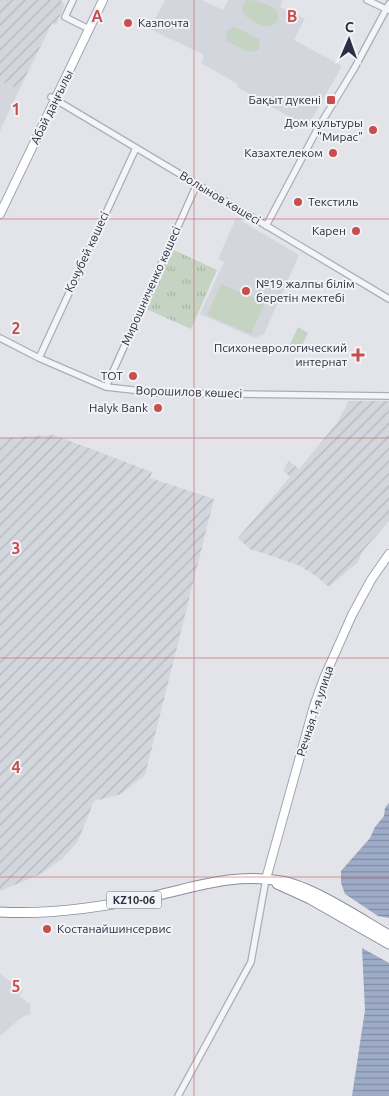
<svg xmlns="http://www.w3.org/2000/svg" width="389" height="1096" font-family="Ubuntu,sans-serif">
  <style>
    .built { fill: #d4d6de }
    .industrial { fill: url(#industrial-furrows) }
    .grass { fill: url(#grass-tufts) }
    .park { fill: #c5d3c3 }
    .water { fill: url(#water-rules) }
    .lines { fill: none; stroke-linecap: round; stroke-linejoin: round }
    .minor-casing { stroke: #abaeb7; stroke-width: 8 }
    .major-casing { stroke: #a1a6b5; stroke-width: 10 }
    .highway-casing { stroke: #8a8fa0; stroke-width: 11 }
    .minor { stroke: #f4f5f8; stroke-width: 5.5 }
    .major { stroke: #fff; stroke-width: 8 }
    .highway { stroke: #fff; stroke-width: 9 }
    .grid { fill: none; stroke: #c84e4d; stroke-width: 1; stroke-opacity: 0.55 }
    .poi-dot { fill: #c84e4d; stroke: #f1f3f7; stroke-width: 2 }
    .labels { text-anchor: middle; stroke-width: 4; stroke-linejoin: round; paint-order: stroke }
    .shield { fill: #f1f3f7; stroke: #666a78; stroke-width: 1 }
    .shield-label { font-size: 11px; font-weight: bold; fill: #2b2f41 }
    .poi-label { font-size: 12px; fill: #2b2f41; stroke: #f1f3f7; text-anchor: end }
    .street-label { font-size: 12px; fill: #2b2f41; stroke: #f1f3f7 }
    .grid-label { font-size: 16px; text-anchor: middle; font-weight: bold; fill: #c84e4d; stroke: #f1f3f7; stroke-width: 4; stroke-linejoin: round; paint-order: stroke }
  </style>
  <defs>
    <pattern id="industrial-furrows" width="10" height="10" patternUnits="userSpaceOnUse" patternTransform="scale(1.25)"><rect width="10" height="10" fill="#d4d6de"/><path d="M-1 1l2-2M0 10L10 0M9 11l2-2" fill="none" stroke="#b6b8c0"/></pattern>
    <pattern id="grass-tufts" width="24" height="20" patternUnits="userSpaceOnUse" patternTransform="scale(1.25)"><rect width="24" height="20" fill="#c5d3c3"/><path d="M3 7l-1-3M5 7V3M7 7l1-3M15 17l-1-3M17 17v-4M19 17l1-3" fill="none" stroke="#a9b5a9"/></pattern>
    <pattern id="water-rules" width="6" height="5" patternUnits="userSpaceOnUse" patternTransform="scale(1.25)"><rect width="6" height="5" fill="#9eacc8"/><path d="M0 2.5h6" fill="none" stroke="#818ca4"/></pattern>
  </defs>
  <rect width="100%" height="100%" fill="#e2e4ea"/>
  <!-- built -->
  <path class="built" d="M165,0H202L223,10L228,0H283L280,7L305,19L294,40L342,66L307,127L237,87L238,84L201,63L204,56L202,54L150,29Z
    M0,81L19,90L0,131Z
    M236,218L299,255L264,334L255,338L200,314L224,262L218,259Z
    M0,974L23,990L19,996L30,1004L31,1014L22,1017L0,1036Z"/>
  <!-- industrial -->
  <path class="industrial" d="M0,0H62L61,2L65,4L56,25L52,23L19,90L0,81Z
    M349,401H389V521L362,552L358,562L329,587L316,576L298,565L250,549L238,538L290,477L283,470L289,461L299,469L337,423Z
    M54,435L152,472L150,478L214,499L145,775L121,794L94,801L78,841L63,858L41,874L0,891V438Z"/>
  <!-- grass -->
  <path class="grass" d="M174,250L217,270L191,329L144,308L168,255L171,256Z"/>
  <!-- park -->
  <path class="park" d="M247,0C257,0 285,7 277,21C275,24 273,25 270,26C261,28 230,13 247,0Z
    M233,27L238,28L259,39L260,48L257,51L248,52L227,41L226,32Z
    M221,284L265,303L251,334L207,315Z
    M298,327L308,333L298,354L288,349Z"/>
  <!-- water -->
  <path class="water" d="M389,803V918L378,916L345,894L341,883V871L370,838L375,827L384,816L385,808Z
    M362,948L389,963V1096H352L365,1010Z"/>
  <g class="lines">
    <!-- minor casing -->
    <g class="minor-casing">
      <path id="minor" d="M73,0L65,17L85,27
        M367,0L388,10
        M51,97L389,299
        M266,226L318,128L354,69L389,4
        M0,338L39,358L106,387L160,393L389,396
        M39,358L136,148
        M106,387L197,184
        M178,1096L251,962L266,879"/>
    </g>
    <!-- major casing -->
    <g class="major-casing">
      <path id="major" d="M0,214L103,0
        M266,879L314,706L324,678L352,615L371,580L389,554"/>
    </g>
    <!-- highway casing -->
    <g class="highway-casing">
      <path id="highway" d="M277,884L310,899L389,944
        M0,912C52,915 104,907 154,896C199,886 234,873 281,881C312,886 361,919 389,935"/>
    </g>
    <!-- minor -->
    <use href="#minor" class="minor"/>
    <!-- major -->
    <use href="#major" class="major"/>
    <!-- highway -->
    <use href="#highway" class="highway"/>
  </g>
  <!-- grid -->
  <path class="grid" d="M194,0V1096M0,219H389M0,438H389M0,658H389M0,877H389"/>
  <!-- markers -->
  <g class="poi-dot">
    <circle cx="128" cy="23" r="5"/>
    <rect x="326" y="95" width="10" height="10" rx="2.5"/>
    <circle cx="373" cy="130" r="5"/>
    <circle cx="333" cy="153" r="5"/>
    <circle cx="298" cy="202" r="5"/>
    <circle cx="356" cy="231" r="5"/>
    <circle cx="246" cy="291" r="5"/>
    <path d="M355.5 347.5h5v5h5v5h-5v5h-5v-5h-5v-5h5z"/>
    <circle cx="133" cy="376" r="5"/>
    <circle cx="158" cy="408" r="5"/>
    <circle cx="47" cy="929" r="5"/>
  </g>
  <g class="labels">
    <!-- shield labels -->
    <rect class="shield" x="106.5" y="891.5" width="55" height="17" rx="4"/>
    <g class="shield-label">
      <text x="134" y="904">KZ10-06</text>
    </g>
    <!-- poi labels -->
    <g class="poi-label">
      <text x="138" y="27" text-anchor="start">Казпочта</text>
      <text x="321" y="104">Бақыт дүкені</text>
      <text x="363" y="127">Дом культуры<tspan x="363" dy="14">"Мирас"</tspan></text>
      <text x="323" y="157">Казахтелеком</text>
      <text x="308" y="206" text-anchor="start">Текстиль</text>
      <text x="346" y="235">Карен</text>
      <text x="256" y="288" text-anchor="start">№19 жалпы білім<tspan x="256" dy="14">беретін мектебі</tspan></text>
      <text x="347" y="352">Психоневрологический<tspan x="347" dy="14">интернат</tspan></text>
      <text x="123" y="380">ТОТ</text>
      <text x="148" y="412">Halyk Bank</text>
      <text x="57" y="933" text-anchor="start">Костанайшинсервис</text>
    </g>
    <!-- street labels -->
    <g class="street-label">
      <text transform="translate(52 107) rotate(-64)" y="4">Абай даңғылы</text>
      <text transform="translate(220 198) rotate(31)" y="4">Волынов көшесі</text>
      <text transform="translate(87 252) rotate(-65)" y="4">Кочубей көшесі</text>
      <text transform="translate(151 286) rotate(-66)" y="4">Мирошниченко көшесі</text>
      <text transform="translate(189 392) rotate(2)" y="4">Ворошилов көшесі</text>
      <text transform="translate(315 711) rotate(-72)" y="4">Речная 1-я улица</text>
    </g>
  </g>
  <g class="grid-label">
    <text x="97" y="22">A</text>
    <text x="292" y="22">B</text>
    <text x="16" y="115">1</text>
    <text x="16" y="334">2</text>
    <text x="16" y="554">3</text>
    <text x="16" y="773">4</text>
    <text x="16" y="992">5</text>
  </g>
  <!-- north arrow -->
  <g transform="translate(349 40) rotate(2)" stroke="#f1f3f7" stroke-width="4" paint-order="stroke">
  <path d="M0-4L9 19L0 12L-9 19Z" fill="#2b2f41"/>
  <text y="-8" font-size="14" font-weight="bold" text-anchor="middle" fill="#2b2f41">С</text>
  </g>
</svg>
